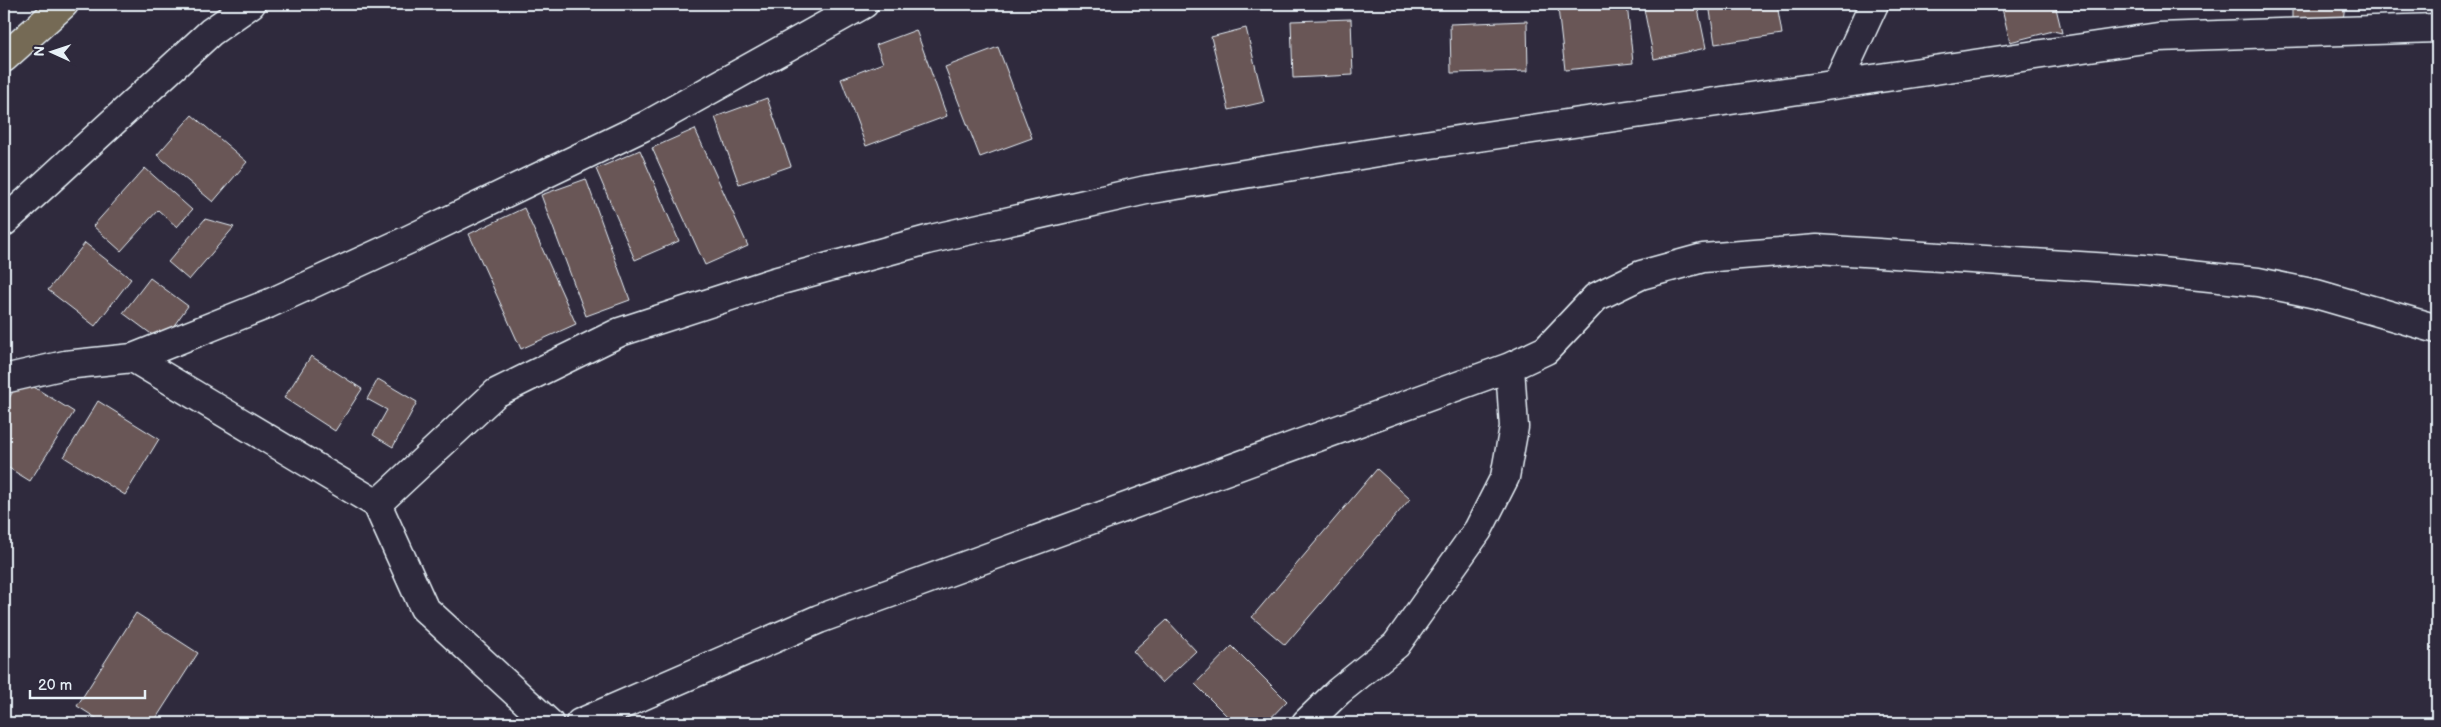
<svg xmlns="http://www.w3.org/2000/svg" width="2441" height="727" font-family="'Balsamiq Sans',sans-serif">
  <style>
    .building { fill: #695657; stroke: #e8f1f8 }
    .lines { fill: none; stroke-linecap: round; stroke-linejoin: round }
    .street-casing { stroke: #e8f1f8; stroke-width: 31 }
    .highway-casing { stroke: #e8f1f8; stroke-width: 31 }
    .street { stroke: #2f2a3d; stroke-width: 28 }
    .highway { stroke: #756a55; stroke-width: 28 }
  </style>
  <rect width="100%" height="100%" fill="#2f2a3d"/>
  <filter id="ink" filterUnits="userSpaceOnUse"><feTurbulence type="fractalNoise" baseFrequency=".02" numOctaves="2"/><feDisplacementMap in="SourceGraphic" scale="10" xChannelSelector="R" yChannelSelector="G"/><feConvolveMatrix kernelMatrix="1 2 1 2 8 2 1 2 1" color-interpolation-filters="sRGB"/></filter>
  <g filter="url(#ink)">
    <!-- building -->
    <path class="building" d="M1601,4H1627L1633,63L1565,70L1558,8Z
      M1643,4H1697L1706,48L1654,59Z
      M1709,4H1777L1782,34L1715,44Z
      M2001,4H2055L2062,33L2053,31L2010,42Z
      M2292,4H2345L2343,21L2292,23Z
      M1351,19L1353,75L1293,78L1291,21Z
      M1527,21L1528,71L1451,73L1450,24Z
      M1246,28L1264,102L1229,110L1211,37Z
      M916,30L947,116L866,146L841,79L883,63L876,45Z
      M998,47L1032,138L980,157L945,67Z
      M767,98L791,166L739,184L715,117Z
      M192,115L247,162L213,202L157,155Z
      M695,129L748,246L705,265L652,148Z
      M640,150L679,241L635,260L596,169Z
      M145,168L192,210L177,227L158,210L121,251L93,226Z
      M586,179L630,300L586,316L541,195Z
      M524,208L576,324L521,349L469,234Z
      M205,219L234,227L189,280L168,262Z
      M85,243L131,279L95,326L48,290Z
      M150,278L188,306L162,342L123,313Z
      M311,356L362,389L335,431L284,398Z
      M21,379L74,412L30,481L4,465V406Z
      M378,379L417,402L393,447L373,435L387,410L367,399Z
      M98,401L159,439L125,495L64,457Z
      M1377,469L1410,499L1285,645L1252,617Z
      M136,613L198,653L153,723H104L77,706Z
      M1167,620L1196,651L1162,683L1133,651Z
      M1232,646L1287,701L1266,723H1234L1195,684Z"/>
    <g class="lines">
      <!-- street casing -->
      <g class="street-casing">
        <path id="street" d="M1837,84L1874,4
          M4,222L211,32L251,4
          M133,358L377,504
          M4,379L65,365L133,358L268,304L410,239L647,125L864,4
          M549,723L424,608L377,504L496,393L620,332L774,282L931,239L1146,190L1397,149L2158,37L2437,28
          M580,723L819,619L1510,367L1546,350L1596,297L1641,275L1703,258L1817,249L2142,270L2258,282L2316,294L2437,329
          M1306,723L1339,691L1396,645L1478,530L1505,477L1514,427L1510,367"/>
      </g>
      <!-- highway casing -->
      <g class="highway-casing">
        <path id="highway" d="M4,58L64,4"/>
      </g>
      <!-- street -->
      <use href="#street" class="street"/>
      <!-- highway -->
      <use href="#highway" class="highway"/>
    </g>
  </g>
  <!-- margin -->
  <rect width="2441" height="727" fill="none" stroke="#2f2a3d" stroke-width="20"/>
  <rect x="10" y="10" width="2421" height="707" fill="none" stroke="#e8f1f8" stroke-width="2" filter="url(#ink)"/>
  <!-- north arrow -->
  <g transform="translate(52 52) rotate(273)" stroke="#2f2a3d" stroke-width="4" paint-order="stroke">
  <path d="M0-4L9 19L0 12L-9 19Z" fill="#e8f1f8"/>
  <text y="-8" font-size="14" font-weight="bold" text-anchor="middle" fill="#e8f1f8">N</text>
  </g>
  <!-- scale -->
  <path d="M30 690v8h115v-8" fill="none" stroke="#e8f1f8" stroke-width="2.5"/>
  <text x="38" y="690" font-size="15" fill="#e8f1f8" stroke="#2f2a3d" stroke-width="4" paint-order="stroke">20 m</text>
</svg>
